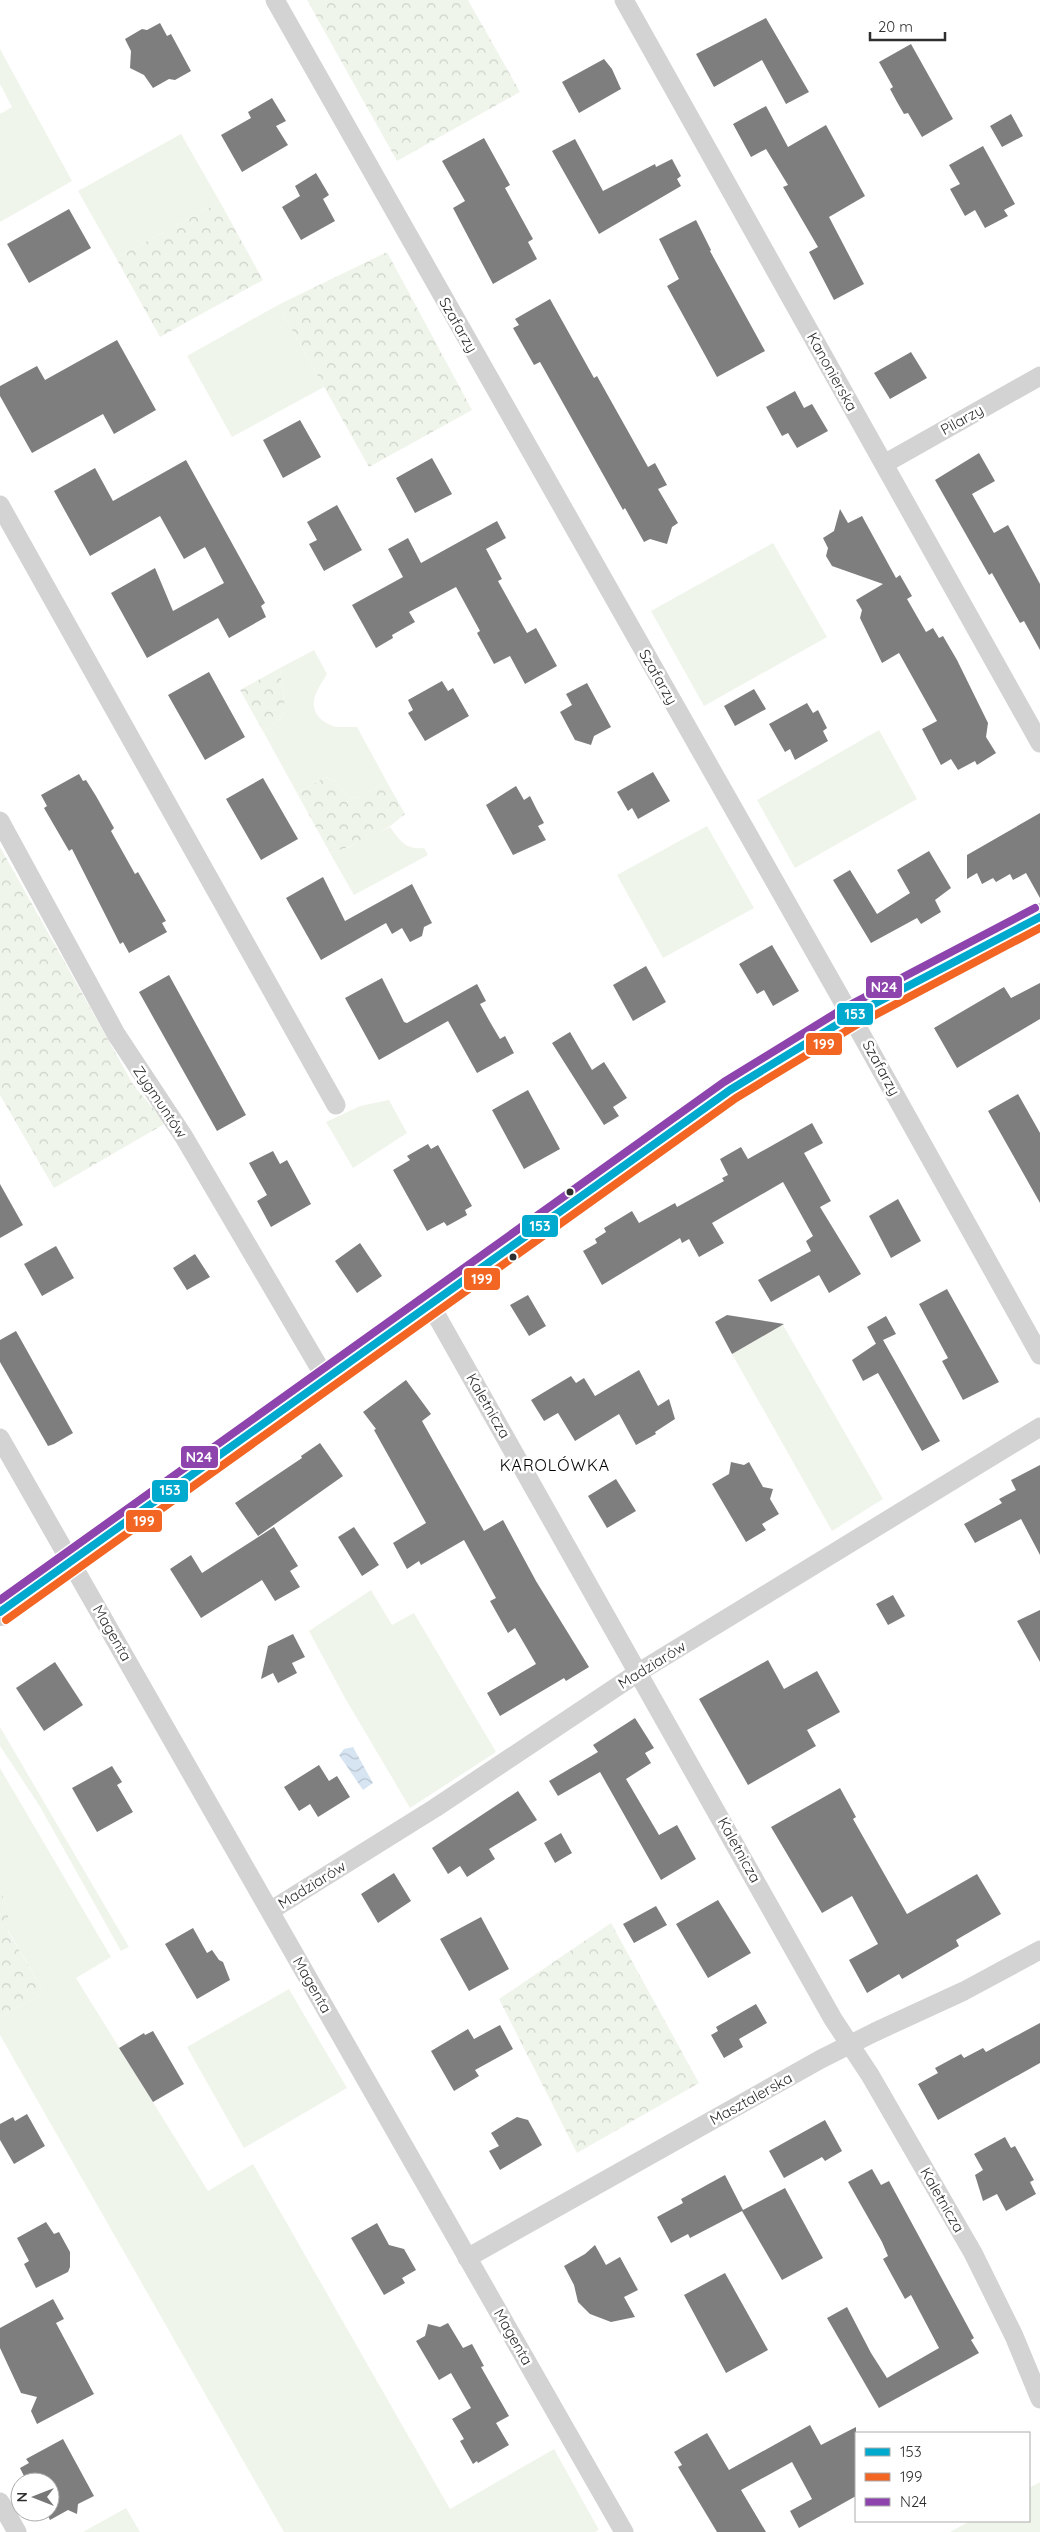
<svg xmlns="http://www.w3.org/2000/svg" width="1040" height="2532" font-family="Quicksand,sans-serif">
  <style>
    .grass { fill: #eff5eb }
    .forest { fill: url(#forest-crowns) }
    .water { fill: url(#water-waves) }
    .building { fill: #7e7e7e }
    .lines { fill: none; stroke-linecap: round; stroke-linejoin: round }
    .street { stroke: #d3d3d3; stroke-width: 19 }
    .secondary { stroke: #ccc; stroke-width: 28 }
    .bus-1-casing { stroke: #fff; stroke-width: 11 }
    .bus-2-casing { stroke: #fff; stroke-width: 11 }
    .bus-3-casing { stroke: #fff; stroke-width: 11 }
    .bus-1 { stroke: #00a9ce; stroke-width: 8 }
    .bus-2 { stroke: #f26522; stroke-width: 8 }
    .bus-3 { stroke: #8e44ad; stroke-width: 8 }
    .bus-dot { fill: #2e2e2e; stroke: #fff; stroke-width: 2 }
    .labels { text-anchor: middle; stroke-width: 5; stroke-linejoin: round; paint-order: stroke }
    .street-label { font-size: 15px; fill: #2e2e2e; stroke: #fff }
    .neighbourhood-label { font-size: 16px; letter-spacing: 1px; fill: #000; stroke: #fff }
    .line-badge { stroke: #fff; stroke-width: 2 }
    .badge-label { font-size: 14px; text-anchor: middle; font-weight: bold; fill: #fff }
  </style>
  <defs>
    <pattern id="forest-crowns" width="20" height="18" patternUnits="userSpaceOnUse" patternTransform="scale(1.25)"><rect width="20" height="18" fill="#eff5eb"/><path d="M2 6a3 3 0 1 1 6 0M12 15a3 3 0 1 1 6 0" fill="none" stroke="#cdd2ca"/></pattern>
    <pattern id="water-waves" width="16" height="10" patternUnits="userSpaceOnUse" patternTransform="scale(1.25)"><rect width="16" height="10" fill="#d7e4f2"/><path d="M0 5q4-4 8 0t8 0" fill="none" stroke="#b9c4d0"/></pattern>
  </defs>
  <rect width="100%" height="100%" fill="#fff"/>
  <!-- grass -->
  <path class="grass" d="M0,49L72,181L0,222V114L12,107L0,84Z
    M181,134L220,202L116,258L78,191Z
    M278,305L324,387L232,437L187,356Z
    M773,543L827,637L704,706L651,611Z
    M314,650L327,674C318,689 305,705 322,720C326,723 331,726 337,727C343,727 350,727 357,727L387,782L361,797L349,799L335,781L326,777L297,793L264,733L282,717L285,709L280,668Z
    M879,730L917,799L795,868L757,800Z
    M707,826L754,908L663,958L617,875Z
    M390,827C400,841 406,850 424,848L428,855L354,895L330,853L350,847Z
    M389,1100L407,1133L353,1168L326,1122L360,1106Z
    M783,1325L883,1499L832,1531L732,1354Z
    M371,1590L392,1625L414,1613L496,1752L410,1808L345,1698L309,1631Z
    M0,1727L129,1947L121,1951L39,1805L0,1746Z
    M0,1768L111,1957L76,1978L208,2191L253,2164L450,2509L554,2449L599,2530L595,2532H284L0,2035V2017L44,1993L8,1930V1909L0,1890Z
    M289,1989L347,2088L244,2148L187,2047Z
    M1040,2482V2532H950L970,2521H1029V2488Z
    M126,2508L140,2532H83Z"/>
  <!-- forest -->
  <path class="forest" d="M307,0H468L520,92L397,161Z
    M220,202L263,280L160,337L116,258Z
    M387,252L472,410L369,467L278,305Z
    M280,668L285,709L282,717L264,733L240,690Z
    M326,777L335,781L349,799L361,797L387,782L405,814C384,833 358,845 330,853L297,793Z
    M0,847L134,1086L166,1123L54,1188L0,1095Z
    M0,1890L8,1909V1931L44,1993L0,2017Z
    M611,1923L699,2083L577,2153L499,1999Z"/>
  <!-- water -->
  <path class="water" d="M353,1747L373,1783L363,1790L339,1755L344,1749Z"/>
  <!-- building -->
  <path class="building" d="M766,18L809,92L786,104L762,60L714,87L696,54Z
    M160,23L167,36L171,34L191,71L175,80L169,79L153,88L144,75L130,68L131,51L125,39L142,29L147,30Z
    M911,44L953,119L922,137L908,113L904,114L897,102L890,89L893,87L879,62Z
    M604,59L612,69L621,89L579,113L562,82Z
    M272,98L286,121L276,126L288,145L242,172L221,135L251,118L248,112Z
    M766,106L788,147L826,125L865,196L829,217L864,284L834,300L809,252L818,247L783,187L788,185L766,149L751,157L733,124Z
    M1011,114L1023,136L1002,147L990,126Z
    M484,138L510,185L505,188L533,239L528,242L537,259L493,284L453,208L465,201L442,161Z
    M575,139L603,191L655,164L656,167L672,159L681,176L677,179L681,186L599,234L552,151Z
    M983,146L1015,204L1004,210L1008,216L985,228L975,210L965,216L950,189L960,184L949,165Z
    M316,173L329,195L323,199L335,221L301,240L282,207L300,196L295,186Z
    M69,209L91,248L29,283L7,244Z
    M696,220L711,250L710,251L765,351L717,377L667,286L679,279L659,239Z
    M550,299L594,378L597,376L648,467L655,463L667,485L658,489L678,523L672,527L667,544L650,539L644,542L625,508L623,510L540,362L534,365L513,328L519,325L515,319Z
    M117,340L156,410L114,434L103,414L32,453L0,396V386L37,366L45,380Z
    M911,352L927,378L890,399L874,373Z
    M795,391L804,408L812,404L828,431L797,448L788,433L782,436L766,407Z
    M300,420L321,457L283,478L263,440Z
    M979,453L995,481L972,494L994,533L1008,525L1040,584V650L1024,621L1020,623L992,573L989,575L935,480Z
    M432,458L452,494L415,513L396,478Z
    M186,460L265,603L261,606L266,617L229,638L218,618L147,658L111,593L155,568L173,611L224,583L205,547L184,559L160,516L90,556L54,491L95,468L113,501Z
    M337,505L362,550L324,571L309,544L317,540L307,522Z
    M840,509L848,523L862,516L896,578L900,575L912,596L907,599L926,632L933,628L939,638L943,636L957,660L988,723L986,737L996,753L977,765L975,761L958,770L951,759L941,765L922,729L937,721L899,653L882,663L860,618L862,610L856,600L883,584L832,566L826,556L828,548L823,538L834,531Z
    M497,521L506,538L486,549L502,579L498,581L527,633L536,628L557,666L525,684L510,656L494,664L477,633L480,631L456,587L409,612L415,622L392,635L393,638L376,648L352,605L403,577L388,549L408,538L421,563Z
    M209,672L245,737L205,760L168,695Z
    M442,681L448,691L453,688L469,716L425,741L408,713L413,710L408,700Z
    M587,683L611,727L594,736L591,745L575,740L560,712L572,705L566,694Z
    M754,689L766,709L735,726L724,706Z
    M807,703L813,713L818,710L827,728L823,731L828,741L795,760L790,749L785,752L769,724Z
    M653,772L670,801L638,819L632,808L628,811L617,792Z
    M79,774L83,781L86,780L96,796L114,828L111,831L135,874L138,872L166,921L162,923L167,932L129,953L123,942L120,944L72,849L69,851L44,808L47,806L41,795Z
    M263,778L298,839L261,860L226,799Z
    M516,786L524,800L530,796L537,810L544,823L538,826L546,840L513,855L486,805Z
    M1040,813V898L1026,873L1013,880L1010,874L996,882L993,878L982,884L977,873L967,879V855Z
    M929,851L951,888L935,900L941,912L921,924L917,918L871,943L833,880L850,870L877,914L910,893L897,870Z
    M323,877L345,921L412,884L432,923L424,927L422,936L410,942L402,928L392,934L386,923L321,960L286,898Z
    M772,945L799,991L773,1006L764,990L757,994L739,964Z
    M646,966L666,1002L633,1021L613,985Z
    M169,975L246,1115L217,1131L139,992Z
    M382,978L404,1022L407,1023L477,984L486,1001L480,1004L490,1022L500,1039L505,1036L514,1053L477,1073L448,1021L379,1060L345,998Z
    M1040,983V1019L957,1068L934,1028L1004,987L1011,998Z
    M570,1032L592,1070L604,1062L627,1098L613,1107L619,1116L604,1125L552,1043Z
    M528,1090L560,1149L524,1169L492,1110Z
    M1018,1094L1040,1133V1203L988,1111Z
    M812,1123L823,1143L804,1153L831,1201L820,1207L861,1274L829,1293L819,1275L771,1302L758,1280L811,1251L806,1241L813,1236L783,1182L712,1223L724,1243L699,1257L689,1239L682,1243L680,1238L602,1285L583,1251L597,1243L595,1239L606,1232L604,1228L632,1211L639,1223L675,1203L677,1207L724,1181L722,1178L728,1175L720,1159L741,1147L748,1159Z
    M428,1144L431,1149L438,1145L472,1206L465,1210L467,1215L447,1226L444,1222L427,1231L393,1170L410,1160L407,1156Z
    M273,1151L280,1164L287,1160L311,1204L271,1227L257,1201L267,1195L249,1163Z
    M0,1184L23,1225L0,1238Z
    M898,1199L921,1241L891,1258L869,1216Z
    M360,1243L382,1276L357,1293L335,1261Z
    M56,1246L74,1278L42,1296L24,1264Z
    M195,1254L210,1277L187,1290L173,1268Z
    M947,1289L999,1382L963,1400L942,1361L948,1358L919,1304Z
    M528,1295L546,1326L529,1336L510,1305Z
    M727,1315L784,1324L732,1354L715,1322Z
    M886,1316L896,1334L883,1340L940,1441L922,1451L878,1373L863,1381L852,1360L877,1343L876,1344L867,1327Z
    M16,1331L73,1433L54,1444L48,1446L0,1362V1340Z
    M639,1370L658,1406L669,1399L675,1419L655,1432L656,1434L636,1445L619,1414L575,1441L558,1413L544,1421L531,1400L571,1376L576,1383L584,1378L595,1396Z
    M406,1380L431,1414L422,1421L484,1531L503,1520L536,1581L589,1667L566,1681L564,1678L500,1716L487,1693L536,1664L515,1628L508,1633L490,1601L496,1598L464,1540L421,1565L419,1561L407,1569L393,1543L426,1523L374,1430L376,1429L363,1412Z
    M320,1443L343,1476L258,1536L235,1503L302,1458L301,1456Z
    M731,1462L744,1465L749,1462L763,1487L773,1489L770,1499L779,1514L762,1524L766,1530L746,1542L712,1484L729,1474Z
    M1040,1465V1555L1021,1519L975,1543L964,1524L1002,1503L999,1499L1016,1490L1011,1480Z
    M616,1479L636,1511L607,1528L588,1496Z
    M274,1527L298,1566L290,1571L300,1587L275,1601L262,1580L201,1618L170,1569L191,1555L202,1573Z
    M354,1527L379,1565L362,1576L338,1537Z
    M893,1595L905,1616L888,1625L876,1604Z
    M1040,1610V1662L1017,1621Z
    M293,1634L305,1657L292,1663L297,1673L278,1683L273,1673L261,1679L268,1646Z
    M768,1660L784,1689L817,1671L840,1712L807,1730L816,1746L748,1785L699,1699Z
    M55,1662L83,1705L44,1731L16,1688Z
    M635,1718L654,1748L645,1753L651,1763L626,1779L659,1835L677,1825L696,1859L661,1880L600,1772L558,1796L549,1781L598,1752L593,1745Z
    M319,1765L329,1781L337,1776L350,1797L318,1817L310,1804L299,1811L284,1787Z
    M112,1766L122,1782L117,1785L133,1812L97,1832L72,1788Z
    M840,1788L856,1817L853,1819L907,1914L977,1874L1001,1914L956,1940L959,1946L902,1979L899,1974L867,1993L849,1960L878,1944L852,1896L822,1913L771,1827Z
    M518,1791L537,1820L489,1849L495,1859L467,1877L460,1866L448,1874L432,1848Z
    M561,1833L572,1853L555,1863L544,1843Z
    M394,1873L411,1901L378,1923L361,1894Z
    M718,1900L751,1953L708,1978L676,1924Z
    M656,1906L667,1925L634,1943L623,1924Z
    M481,1917L509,1969L469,1991L440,1939Z
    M193,1928L207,1953L212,1950L219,1960L223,1962L230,1980L197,1999L165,1944Z
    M756,2004L767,2023L739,2039L743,2047L724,2058L711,2035L718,2031L716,2027Z
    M1040,2023V2063L938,2120L918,2084L938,2073L935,2068L961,2054L964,2058L983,2048L986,2052Z
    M500,2025L513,2049L475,2070L479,2076L454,2091L431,2051L468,2029L474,2039Z
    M153,2031L184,2084L153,2102L119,2048L144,2033L145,2035Z
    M27,2114L45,2146L14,2164L0,2140V2124L13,2117L15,2121Z
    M517,2117L528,2120L542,2145L500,2170L489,2151L499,2146L491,2133Z
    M825,2120L842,2151L825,2161L822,2157L784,2178L769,2151Z
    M1005,2137L1011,2148L1015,2146L1034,2180L1030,2182L1036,2194L1006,2211L997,2194L983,2201L975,2175L983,2170L974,2154Z
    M872,2169L881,2185L889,2181L974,2338L971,2340L979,2353L879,2408L827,2318L847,2307L871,2353L887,2378L939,2348L911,2295L905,2299L883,2259L888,2256L882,2242L848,2182Z
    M725,2175L743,2210L785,2188L823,2258L782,2280L742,2211L690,2238L688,2234L671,2243L657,2217L683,2203L681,2199Z
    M46,2222L54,2234L59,2232L70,2252V2267L68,2272L36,2288L24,2264L29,2261L17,2238Z
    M377,2223L389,2245L404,2249L416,2270L402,2278L405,2283L384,2295L351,2238Z
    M595,2245L606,2265L620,2257L638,2290L624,2297L635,2317L611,2322L590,2314L578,2302L574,2285L564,2266L585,2254Z
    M725,2273L768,2350L726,2373L684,2295Z
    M53,2299L64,2319L56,2323L94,2394L37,2424L31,2411L37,2397L21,2393L0,2348V2328Z
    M448,2323L463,2348L472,2344L484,2366L481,2367L509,2416L496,2423L509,2445L478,2463L477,2461L473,2464L460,2441L464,2439L452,2419L471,2408L451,2373L439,2380L416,2341L425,2336L428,2324L440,2327Z
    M810,2425L821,2445L856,2427V2496L799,2528L790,2511L812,2499L792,2462L741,2490L766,2532H717L678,2467L682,2465L674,2452L707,2433L729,2470Z
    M63,2439L94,2496L78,2504L77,2514L68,2510L50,2520L46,2512H50V2482H27L20,2468L29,2463L26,2459Z"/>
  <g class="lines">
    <!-- street -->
    <path class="street" d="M275,0L851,1016L1040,1355
      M624,0L1040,743
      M884,464L1040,376
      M0,505L336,1105
      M0,821L116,1034L184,1137L326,1379
      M430,1304L833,2019L870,2075L973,2253L1014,2336L1040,2399
      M0,1438L624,2532
      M270,1911L435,1808L639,1672L1040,1427
      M467,2258L821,2059L875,2032L964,1991L1040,1950
      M0,2502L17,2532"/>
    <!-- secondary -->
    <path class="secondary" d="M0,1612L730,1090L851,1016L1040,917"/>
    <!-- bus-1 casing -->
    <g class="bus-1-casing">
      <path id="bus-1" d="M0,1612L730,1090L851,1016L1040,917"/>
    </g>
    <!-- bus-2 casing -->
    <g class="bus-2-casing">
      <path id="bus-2" d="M6,1620L736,1098L856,1025L1040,928"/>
    </g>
    <!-- bus-3 casing -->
    <g class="bus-3-casing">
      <path id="bus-3" d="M0,1600L724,1082L846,1007L1035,908"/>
    </g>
    <!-- bus-1 -->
    <use href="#bus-1" class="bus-1"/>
    <!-- bus-2 -->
    <use href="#bus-2" class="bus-2"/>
    <!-- bus-3 -->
    <use href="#bus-3" class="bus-3"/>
  </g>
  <!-- markers -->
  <g class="bus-dot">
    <circle cx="570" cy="1192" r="4.5"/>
    <circle cx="513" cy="1257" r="4.5"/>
  </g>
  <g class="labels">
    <!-- street labels -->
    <g class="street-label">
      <text transform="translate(458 325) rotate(60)" y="5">Szafarzy</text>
      <text transform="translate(832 372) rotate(61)" y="5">Kanonierska</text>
      <text transform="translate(962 420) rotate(-29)" y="5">Pilarzy</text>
      <text transform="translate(658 677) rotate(60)" y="5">Szafarzy</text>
      <text transform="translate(881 1068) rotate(61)" y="5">Szafarzy</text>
      <text transform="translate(160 1102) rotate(56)" y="5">Zygmuntów</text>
      <text transform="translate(488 1406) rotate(60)" y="5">Kaletnicza</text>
      <text transform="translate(112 1633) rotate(60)" y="5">Magenta</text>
      <text transform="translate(652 1665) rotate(-32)" y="5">Madziarów</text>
      <text transform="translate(739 1850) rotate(61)" y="5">Kaletnicza</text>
      <text transform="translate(312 1885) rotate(-32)" y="5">Madziarów</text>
      <text transform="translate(312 1985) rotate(60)" y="5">Magenta</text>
      <text transform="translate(751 2099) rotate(-29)" y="5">Masztalerska</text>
      <text transform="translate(942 2200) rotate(60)" y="5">Kaletnicza</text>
      <text transform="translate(513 2337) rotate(60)" y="5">Magenta</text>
    </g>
    <!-- neighbourhood labels -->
    <g class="neighbourhood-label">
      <text x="555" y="1471">KAROLÓWKA</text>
    </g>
  </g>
  <g class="line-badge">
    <rect x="865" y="975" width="38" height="24" rx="5" fill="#8e44ad"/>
    <rect x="836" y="1002" width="38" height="24" rx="5" fill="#00a9ce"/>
    <rect x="805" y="1032" width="38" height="24" rx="5" fill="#f26522"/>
    <rect x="521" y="1214" width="38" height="24" rx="5" fill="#00a9ce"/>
    <rect x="463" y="1267" width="38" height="24" rx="5" fill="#f26522"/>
    <rect x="180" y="1445" width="39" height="24" rx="5" fill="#8e44ad"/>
    <rect x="151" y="1479" width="38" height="24" rx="5" fill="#00a9ce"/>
    <rect x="125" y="1509" width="38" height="24" rx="5" fill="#f26522"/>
  </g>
  <g class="badge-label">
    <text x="884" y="992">N24</text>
    <text x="855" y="1019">153</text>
    <text x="824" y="1049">199</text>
    <text x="540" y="1231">153</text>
    <text x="482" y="1284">199</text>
    <text x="199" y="1462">N24</text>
    <text x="170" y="1495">153</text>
    <text x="144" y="1526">199</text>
  </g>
  <!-- legend -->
  <rect x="855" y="2432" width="175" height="90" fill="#ffffff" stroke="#ababab"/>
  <rect x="865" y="2448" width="25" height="8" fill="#00a9ce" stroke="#ababab"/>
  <text x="900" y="2457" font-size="15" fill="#2e2e2e">153</text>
  <rect x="865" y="2473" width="25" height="8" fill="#f26522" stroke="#ababab"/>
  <text x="900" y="2482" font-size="15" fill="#2e2e2e">199</text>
  <rect x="865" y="2498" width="25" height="8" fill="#8e44ad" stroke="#ababab"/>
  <text x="900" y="2507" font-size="15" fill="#2e2e2e">N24</text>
  <!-- north arrow -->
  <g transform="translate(35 2497) rotate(270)"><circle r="24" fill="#ffffff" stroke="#ababab"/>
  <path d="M0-4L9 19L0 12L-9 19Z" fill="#777777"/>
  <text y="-8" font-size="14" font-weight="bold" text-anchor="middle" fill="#2e2e2e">N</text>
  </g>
  <!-- scale -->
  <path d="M870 32v8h75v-8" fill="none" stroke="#2e2e2e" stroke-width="2.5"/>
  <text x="878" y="32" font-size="15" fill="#2e2e2e" stroke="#ffffff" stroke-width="4" paint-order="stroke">20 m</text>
</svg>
